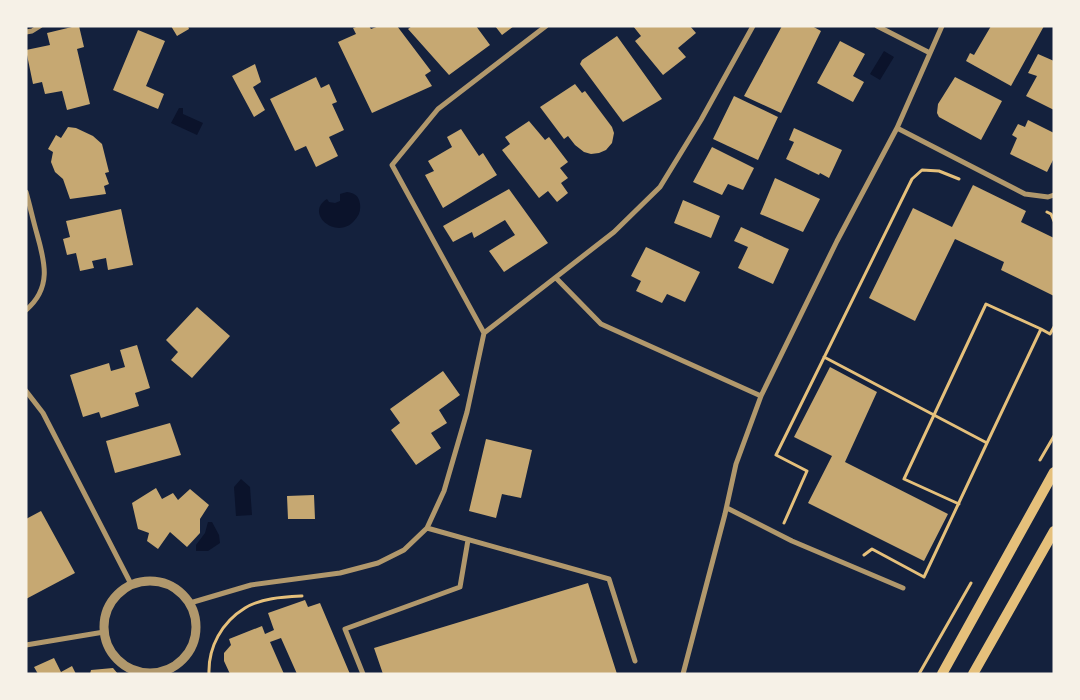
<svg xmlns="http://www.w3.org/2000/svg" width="1080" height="700" font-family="'Nunito Sans',sans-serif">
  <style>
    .water { fill: #0b132b }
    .building { fill: #c6a872 }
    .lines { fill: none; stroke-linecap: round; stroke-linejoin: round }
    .path { stroke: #e5c07b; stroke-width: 3 }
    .minor { stroke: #b1986c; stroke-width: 5 }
    .tertiary { stroke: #b1986c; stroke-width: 9 }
    .secondary { stroke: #e5c07b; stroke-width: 10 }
  </style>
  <rect width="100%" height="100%" fill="#14213d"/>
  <!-- water -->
  <path class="water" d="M884,51L894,57L880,80L870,74Z
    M179,108H183V114L203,123L197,135L171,123Z
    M347,192C355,193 359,196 360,204C361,211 359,216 354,221C336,241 304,213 327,199L329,202L335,203L340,201V194Z
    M241,479L250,487L252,515L236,516L234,487Z
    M208,522H212L219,535L220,543L208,551H196V545L205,533Z"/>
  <!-- building -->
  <path class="building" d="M76,26H79L84,47L77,49L90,104L67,110L62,91L45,94L42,82L33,84L26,50L50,45L47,33Z
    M171,26H188L189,29L177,36Z
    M359,26H369L371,29L379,26H397L431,71L425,75L432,86L372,113L338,42L356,34L353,28Z
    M412,26H476L490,45L449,75L408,29Z
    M495,26H514L502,35Z
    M633,26H690L696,33L678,48L686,57L663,75L635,41L641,36Z
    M782,26H812L821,31L781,113L744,96Z
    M991,26H1044L1011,86L966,61L970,53L974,55Z
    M138,30L165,41L146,86L164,94L158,109L113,90Z
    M617,36L662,99L623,122L580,64L582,60Z
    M840,41L865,54L853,76L864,82L853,102L817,83Z
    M1038,54L1054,61V110L1026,96L1037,76L1028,73Z
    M255,64L261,82L253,87L265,110L254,117L232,76Z
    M316,77L321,88L329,84L337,102L332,104L344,130L329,137L338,156L316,167L306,146L295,151L270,99Z
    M955,77L1002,101L981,140L939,117L937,113L938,104Z
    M575,84L582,93L585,91L612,127L614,133L612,143L606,150L599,153L591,154L584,152L575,145L568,136L564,139L540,107Z
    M734,96L778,117L758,160L713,139Z
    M1028,120L1054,133V158L1047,172L1010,154L1017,138L1012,135L1018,124L1025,127Z
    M529,121L545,140L549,137L568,162L560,168L568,178L561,183L568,193L557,202L548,191L539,198L502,150L510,144L505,137Z
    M68,127L76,128L93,136L102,144L109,172L105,173L109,184L104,186L106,194L70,199L63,179L55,172L51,162L53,152L48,149L56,135L61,138Z
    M794,128L842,150L829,178L820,173L819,175L786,159L794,142L789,140Z
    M461,129L479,156L483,153L497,175L443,208L425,175L434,171L428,161L452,147L447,137Z
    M712,147L754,168L743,190L728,184L722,195L693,182Z
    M775,178L820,199L803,232L760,214Z
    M973,185L1026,211L1021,222L1054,238V296L1001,270L1004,262L955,239L915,321L869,298L913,208L952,227Z
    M509,189L548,243L504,272L489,251L515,235L505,220L474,238L472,232L453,242L443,226Z
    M683,200L720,216L711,238L674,223Z
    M121,209L133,265L108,270L106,258L92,261L94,268L80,271L76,253L67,255L63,239L70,237L66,221Z
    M741,227L789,249L773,284L738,268L748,247L734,241Z
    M646,247L700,272L685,302L667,294L662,303L636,291L641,281L631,276Z
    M197,307L230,336L192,378L171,360L178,352L166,340Z
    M137,345L150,388L135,393L139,406L101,418L99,412L83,417L70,375L109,363L111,371L125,367L120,350Z
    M830,367L877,392L845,462L948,514L924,561L808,503L832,456L794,437Z
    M443,371L460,395L439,410L447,423L431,433L441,448L416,465L391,430L400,423L390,409Z
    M170,423L181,455L115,473L106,441Z
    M486,439L532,450L521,498L502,494L496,518L469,511Z
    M156,488L162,499L173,493L178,500L190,489L209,505L200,519V533L187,547L170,532L158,549L147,541L149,533L138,529L132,503Z
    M314,495L315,519H288L287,496Z
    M41,511L75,573L26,599V519Z
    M588,583L617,674H383L374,648Z
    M305,600L308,607L320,603L350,674H297L281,638L270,642L284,674H230L224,661V653L231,645L229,639L262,626L265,634L274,630L268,613Z
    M54,658L61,672L72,666L76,674H38L34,667Z
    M113,668L118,674H90L91,670Z"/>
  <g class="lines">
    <!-- path -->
    <path class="path" d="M1047,212L1051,214L1054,221
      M824,357L987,443L1041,329L1050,334L1054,327
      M1040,460L1054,436
      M959,504L904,479L986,304L1041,329
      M784,523L807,471L776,455L912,179L922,170L939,171L959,179
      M864,555L872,549L924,577L987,443
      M209,674C208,647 222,622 245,608C261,598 283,597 302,596
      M919,674L971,583"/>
    <!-- minor -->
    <path class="minor" d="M877,26L930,53
      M26,32L32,31L40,26
      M897,128L1025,194L1048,197L1054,195
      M26,192C30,206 33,220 37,234C45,262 52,288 26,310
      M556,278L601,324L761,396
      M484,333L392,165L438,109L546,26
      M26,391L43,413L131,584
      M727,508L792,541L903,588
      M427,528L609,579L635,661
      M190,603L251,585L340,573L378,563L404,550L427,528L444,491L467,412L484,333L614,232L660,187L701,120L753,26
      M26,645L104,632
      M363,674L345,629L460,587L468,540
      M683,674L725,514L736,464L761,396L837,241L897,128L942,26"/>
    <!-- tertiary -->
    <path class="tertiary" d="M104 627a46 46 0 1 1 92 0a46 46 0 1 1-92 0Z"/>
    <!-- secondary -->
    <path class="secondary" d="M942,674L1054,472
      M973,674L1054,531"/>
  </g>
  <!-- border -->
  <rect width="1080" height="700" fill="none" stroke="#f6f1e7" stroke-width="55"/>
</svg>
